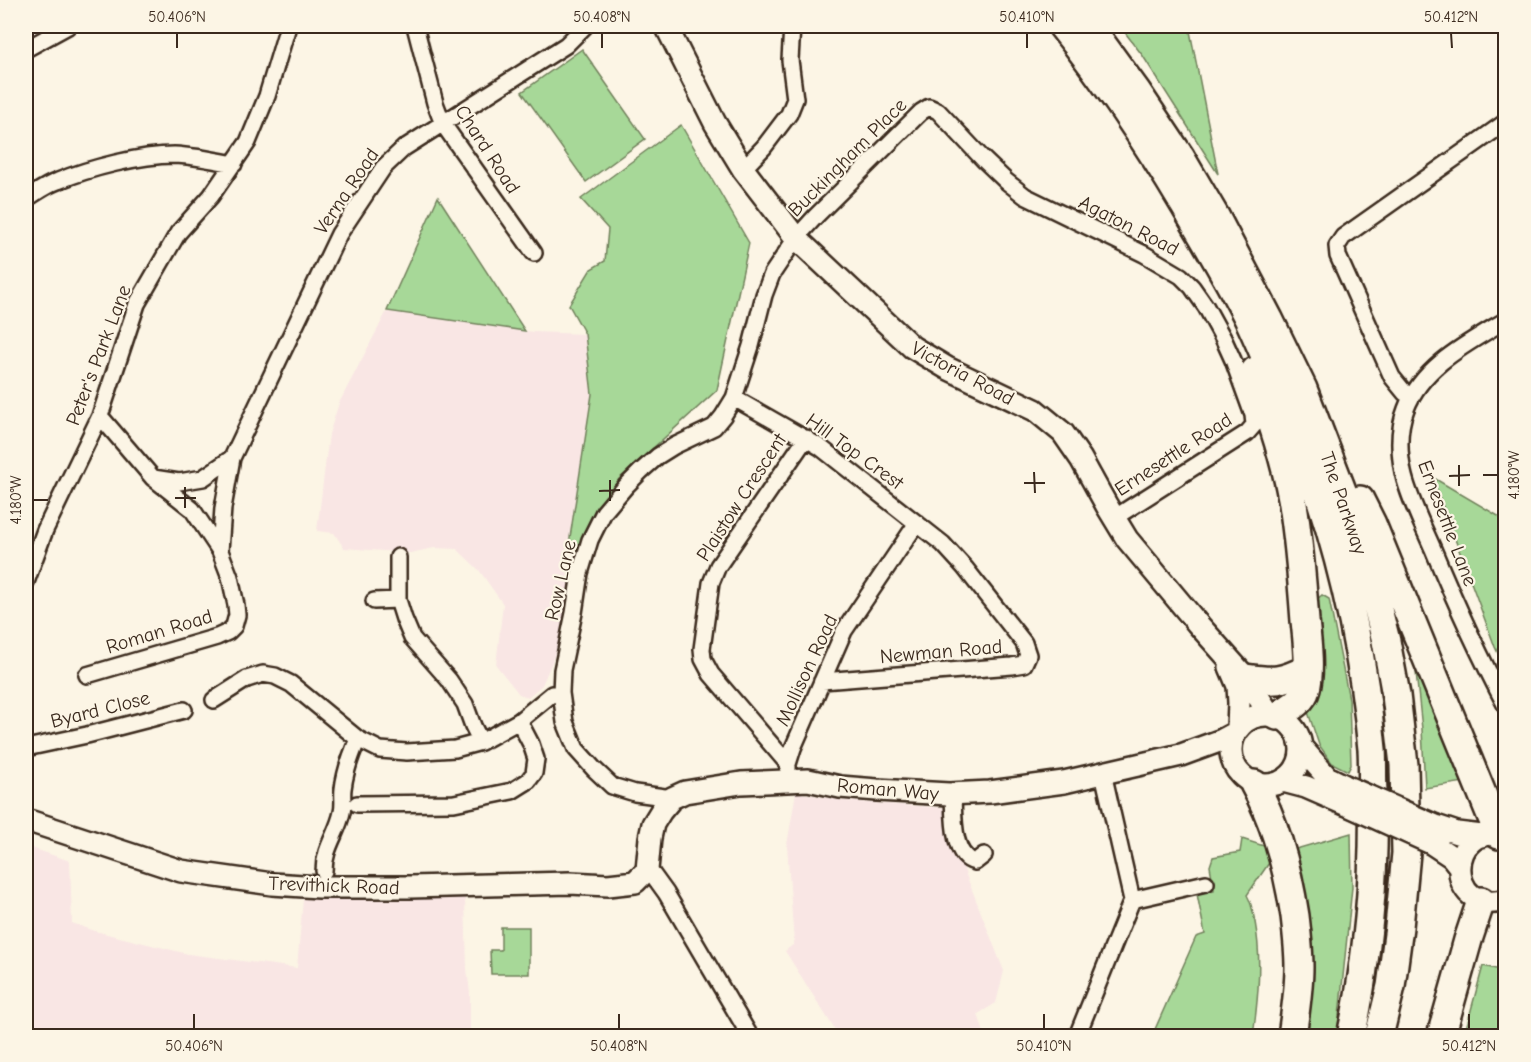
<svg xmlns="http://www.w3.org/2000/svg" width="1531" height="1062" font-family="'Comic Neue',sans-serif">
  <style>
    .built { fill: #f9e6e4 }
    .green { fill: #a7d898; stroke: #71815b; stroke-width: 1.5 }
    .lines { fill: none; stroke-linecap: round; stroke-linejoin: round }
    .street-casing { stroke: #3b2a1e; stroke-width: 20 }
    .secondary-casing { stroke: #3b2a1e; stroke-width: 26 }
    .highway-casing { stroke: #3b2a1e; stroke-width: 32 }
    .street { stroke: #fcf5e5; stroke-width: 15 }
    .secondary { stroke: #fcf5e5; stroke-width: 21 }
    .highway { stroke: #fcf5e5; stroke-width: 27 }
    .secondary-bridge-casing { stroke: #3b2a1e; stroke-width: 26; stroke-linecap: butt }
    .secondary-bridge { stroke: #fcf5e5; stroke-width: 21 }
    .ticks { fill: none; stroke: #3b2a1e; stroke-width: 2 }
    .labels { text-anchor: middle; stroke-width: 4.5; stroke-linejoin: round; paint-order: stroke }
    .street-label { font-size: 20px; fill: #3b2a1e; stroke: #fcf5e5 }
    .neatline { fill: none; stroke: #3b2a1e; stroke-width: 2 }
    .ticks-label { font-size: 15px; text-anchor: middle; fill: #3b2a1e }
  </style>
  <rect width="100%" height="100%" fill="#fcf5e5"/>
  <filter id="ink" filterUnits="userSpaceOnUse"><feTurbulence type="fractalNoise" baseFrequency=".0167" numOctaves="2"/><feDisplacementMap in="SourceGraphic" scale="12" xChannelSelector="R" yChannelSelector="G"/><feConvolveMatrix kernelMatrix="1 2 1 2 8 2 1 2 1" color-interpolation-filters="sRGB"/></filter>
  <g filter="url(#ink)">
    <!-- built -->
    <path class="built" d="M387,311L534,332L585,334L592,394L569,544V564L571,575L567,618L552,662L542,685L528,697L519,694L496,665L503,604L479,570L457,549L434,548L410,553L344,548L334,533L317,531L329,434L339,403Z
      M796,792L845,801L948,808L949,843L963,867L1004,971L996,1003L978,1014L985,1036H839L785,951L794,944L787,845Z
      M26,846L70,861L72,923L95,931L188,954L297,968L303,899L465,898L467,969L470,993V1036H26Z"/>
    <!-- green -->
    <path class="green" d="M1120,26H1189L1218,174L1143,56Z
      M582,49L645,139L586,182L522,92Z
      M681,125L749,243L717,390L619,479L593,518L577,548L569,544L592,394L585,334L569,305L591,269L605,261L608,229L581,199Z
      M438,197L525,331L387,311Z
      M1432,477L1505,520V668L1495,647Z
      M1322,595L1329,599L1349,699L1351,765L1348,771L1332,763L1319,745L1308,712L1314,693L1316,600Z
      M1414,653L1465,782L1425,788L1422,729Z
      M1351,833L1352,887L1337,1036H1304L1298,864L1296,849Z
      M1242,839L1267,847L1271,860L1247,895C1252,904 1253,912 1255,922C1262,960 1258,999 1253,1036H1152L1196,937L1205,934L1197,894L1214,890L1210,866L1213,857L1240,852Z
      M501,927H529V974H491L490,950H501Z
      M1483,966L1505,971V1036H1464Z"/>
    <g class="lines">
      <!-- street casing -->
      <g class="street-casing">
        <path id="street" d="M415,26L435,103L443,124L534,253
          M26,49L68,26
          M743,169L764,147L789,114L795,99L790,60L792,26
          M26,199C36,193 46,185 58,181C90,168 140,155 174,155C195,156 214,160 234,164
          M1506,320C1468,343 1422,366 1406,409C1398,429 1399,452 1403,472C1408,496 1423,526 1433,549C1455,602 1479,655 1506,706
          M1412,396L1405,393L1392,377L1338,256L1337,246L1343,237L1506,122
          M734,398L820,447L943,544L965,568L1024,643L1028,655L1024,664L1012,666L822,681
          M153,478L179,482L203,478L232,458L339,234L383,168L404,148L566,45L585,26
          M220,551L223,508L232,458
          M398,557V600L404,619L412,638L449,680L465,704L473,726L481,742
          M26,582L45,530L100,416L137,304L178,233L211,196L248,142L267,96L288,26
          M374,601L398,600
          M87,675L217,637L228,632L234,626L237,615L236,605L230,577L220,551L192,509L153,478L100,416
          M214,700L247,679L263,674L275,676L291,684L358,739L380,750L407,752L455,749L481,742L519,721L552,694L561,693
          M26,748L87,735L184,710
          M788,764L711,674L703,659L702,649L711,583L718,566L806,438
          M788,771V764L793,748L844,631L917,523
          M953,794C954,812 951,857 975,862L984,855
          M672,798L635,793L612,786L594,769L576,749L565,722L561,693L562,670L574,613L580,573L590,540L604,512L626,486L641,471L658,456L674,446L714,427L723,416L734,398L751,346L764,295L772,274L796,238L816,216L921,112L929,107L938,111L983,159L1006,181L1025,196L1144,254L1181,276L1192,287L1206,307L1223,338L1233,360L1253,415L1254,425L1247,433L1114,518
          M357,804L454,803L512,791L528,781L534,773L536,759L531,744L519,721
          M647,870L653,875L666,893L750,1036
          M324,871C324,847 338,833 342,812C344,805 342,796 343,789C345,771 351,755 358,739
          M1132,900L1206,883
          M1077,1036L1132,900L1103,773"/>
      </g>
      <!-- secondary casing -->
      <g class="secondary-casing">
        <path id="secondary" d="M666,26L715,123L743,169L796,238L912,347L947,368L1035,410L1063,433L1081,459L1107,506L1127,539L1197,623L1246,678L1270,715
          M1230,667L1238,686L1239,703L1238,727
          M1231 750a35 35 0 1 1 70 0a35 35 0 1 1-70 0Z
          M1301,747L1327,777L1345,786
          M1283,781L1306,787L1345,804
          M26,820L181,871L272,884L319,887H410L570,883L608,885L635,882L647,870L650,838L653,824L661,811L672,798L685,792L741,783L808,780L840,787L877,790L949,794L990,792L1064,782L1181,755L1222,740L1235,733
          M1436,826L1457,833L1482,836
          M1506,837C1446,817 1443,918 1506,900
          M1431,843L1452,857L1459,866"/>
      </g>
      <!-- highway casing -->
      <g class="highway-casing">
        <path id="highway" d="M1062,26C1107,82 1148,144 1185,206C1207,244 1230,281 1249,320C1257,337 1264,354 1271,370C1325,491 1360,617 1372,749C1373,763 1372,778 1373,792C1374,834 1373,876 1369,918C1365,958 1360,997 1351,1036
          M1089,26L1137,92L1181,158L1215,216L1269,319L1303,389L1343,493L1369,574L1386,641L1396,695L1404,765L1406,853L1399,927L1391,986L1379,1036
          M1255,371C1269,413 1284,455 1292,498C1299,539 1302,580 1305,621C1307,639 1311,671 1306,689C1303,702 1288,709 1277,716
          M1360,500L1372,524L1499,835
          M1246,678C1275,682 1281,682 1307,669
          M1254,784C1277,825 1288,870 1295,916C1297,933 1299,950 1299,967C1299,990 1295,1014 1292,1036
          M1441,1036L1468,940L1481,901"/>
      </g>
      <!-- street -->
      <use href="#street" class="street"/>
      <!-- secondary -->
      <use href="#secondary" class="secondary"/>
      <!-- highway -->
      <use href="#highway" class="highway"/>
      <!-- secondary-bridge casing -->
      <g class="secondary-bridge-casing">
        <path id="secondary-bridge" d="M1345,786L1436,826
          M1345,804L1431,843"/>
      </g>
      <!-- secondary-bridge -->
      <use href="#secondary-bridge" class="secondary-bridge"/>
    </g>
  </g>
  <!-- ticks -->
  <path class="ticks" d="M177,33V48M602,33V48M1027,33V48M1451,33L1452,48M1459,465V486M1034,472L1035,493M1483,475H1498M1449,476L1470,475M610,480V501M1024,483H1045M185,487V508M599,491L620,490M175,498H196M33,500H48M194,1014V1029M619,1014V1029M1044,1014V1029M1469,1014V1029"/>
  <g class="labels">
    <!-- street labels -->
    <g class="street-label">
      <text transform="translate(488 149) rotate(57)" y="7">Chard Road</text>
      <text transform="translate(847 157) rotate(-45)" y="7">Buckingham Place</text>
      <text transform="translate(346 191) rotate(-56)" y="7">Verna Road</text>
      <text transform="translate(1129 225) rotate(27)" y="7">Agaton Road</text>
      <text transform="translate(98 355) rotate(-69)" y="7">Peter's Park Lane</text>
      <text transform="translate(963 373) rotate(28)" y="7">Victoria Road</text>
      <text transform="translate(855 451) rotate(36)" y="7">Hill Top Crest</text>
      <text transform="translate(1173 454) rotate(-33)" y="7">Ernesettle Road</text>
      <text transform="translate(741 497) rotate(-57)" y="7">Plaistow Crescent</text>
      <text transform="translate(1344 503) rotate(71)" y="7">The Parkway</text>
      <text transform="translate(1448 523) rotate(69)" y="7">Ernesettle Lane</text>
      <text transform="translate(560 580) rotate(-77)" y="7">Row Lane</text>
      <text transform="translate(159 631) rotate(-17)" y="7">Roman Road</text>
      <text transform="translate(941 651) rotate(-5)" y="7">Newman Road</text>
      <text transform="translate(806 670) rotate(-65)" y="7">Mollison Road</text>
      <text transform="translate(100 709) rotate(-14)" y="7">Byard Close</text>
      <text transform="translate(888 789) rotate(5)" y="7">Roman Way</text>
      <text transform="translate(334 885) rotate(2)" y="7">Trevithick Road</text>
    </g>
  </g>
  <!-- margin -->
  <rect width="1531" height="1062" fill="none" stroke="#fcf5e5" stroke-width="66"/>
  <rect x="33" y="33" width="1465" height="996" class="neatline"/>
  <g class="ticks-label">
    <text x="177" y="22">50.406°N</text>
    <text x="602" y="22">50.408°N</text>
    <text x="1027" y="22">50.410°N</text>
    <text x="1451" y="22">50.412°N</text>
    <text transform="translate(1514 475) rotate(-90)" y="5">4.180°W</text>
    <text transform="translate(16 500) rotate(-90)" y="5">4.180°W</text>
    <text x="194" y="1051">50.406°N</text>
    <text x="619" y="1051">50.408°N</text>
    <text x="1044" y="1051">50.410°N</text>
    <text x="1469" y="1051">50.412°N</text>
  </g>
</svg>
